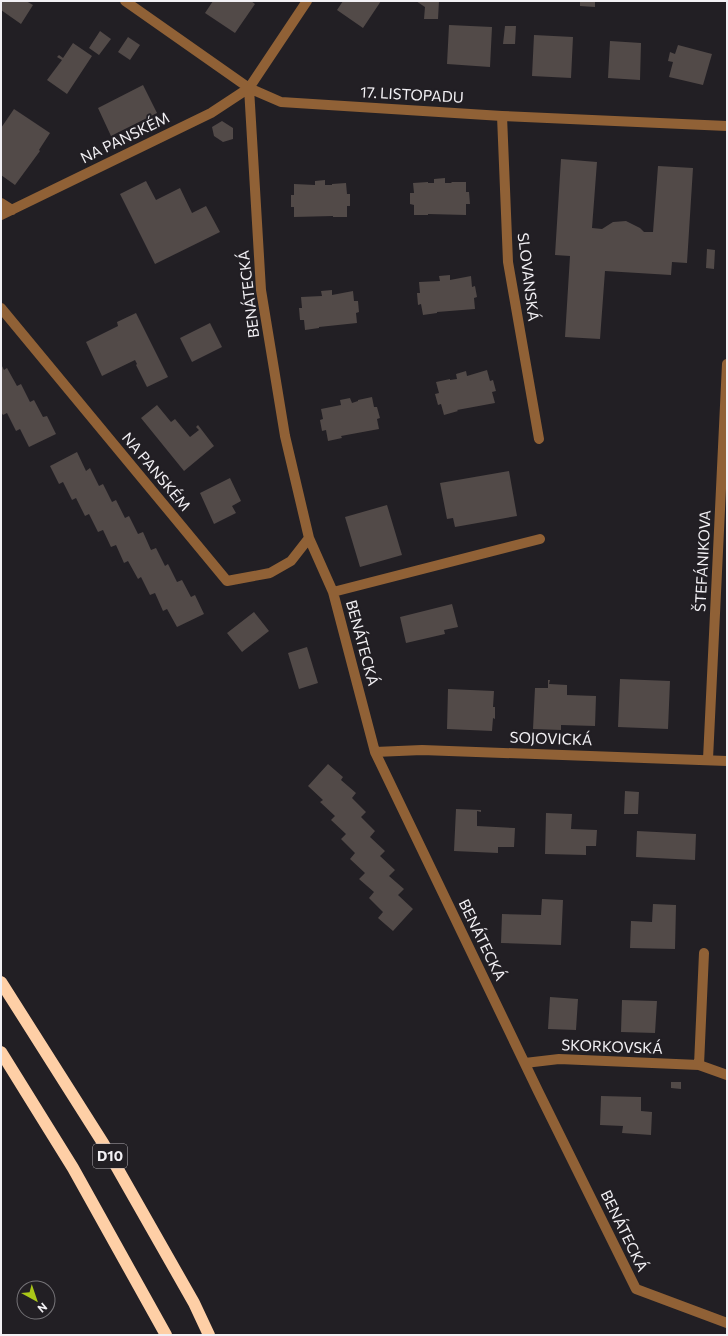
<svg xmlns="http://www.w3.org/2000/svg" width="728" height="1336" font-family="Commissioner,sans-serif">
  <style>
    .building { fill: #524a48 }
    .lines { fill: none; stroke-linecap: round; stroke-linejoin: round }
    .street { stroke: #906136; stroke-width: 10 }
    .highway { stroke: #fecfa6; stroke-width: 12 }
    .labels { text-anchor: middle; stroke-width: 4; stroke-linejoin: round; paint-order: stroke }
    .shield { fill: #221f24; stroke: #b4b1b6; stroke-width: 1 }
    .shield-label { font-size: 14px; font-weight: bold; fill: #f2f0f4 }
    .street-label { font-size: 15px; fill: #f2f0f4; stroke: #221f24 }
  </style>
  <rect width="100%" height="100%" fill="#221f24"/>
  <!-- building -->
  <path class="building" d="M1,1H26L33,5L21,24L1,10Z
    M213,1H251L255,4L235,33L205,13Z
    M343,1H381L363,28L337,10Z
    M416,1H439L438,19H424L425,7Z
    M580,1H595V7L580,6Z
    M449,25L492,27L490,67L447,64Z
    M505,26H516L515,44H503Z
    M100,31L111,39L99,55L89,48Z
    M534,35L573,37L571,78L532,76Z
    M128,37L140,45L130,60L118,52Z
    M610,41L641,43L640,80L608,78Z
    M73,43L92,56L67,94L47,80L62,60L57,57L59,55L63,58Z
    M678,45L712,54L703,85L669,77L673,62L668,61L670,52L675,54Z
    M143,85L157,113L111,136L98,108Z
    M14,109L50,133L39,150L40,151L15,185L1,175V128Z
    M222,121L233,128V139L223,142L214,136L212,127Z
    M561,159L597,162L592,228L602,229L613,222L626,221L640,228L644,232H653L658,166L693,168L687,263L672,262L671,275L605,271L600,339L565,337L570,256L555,255Z
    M445,178V183H452L451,182H466V192H469L470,204H466V215L428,214V215H414V205L410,204V193H414L413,183L428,182V183H434V179Z
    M325,180V185H332V184L346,183L347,194H350V206H347V217H333V216L294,217V207H291V195H294V184L315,185V181Z
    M146,181L156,200L180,188L192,213L206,206L220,232L155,264L120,194Z
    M707,249L715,250L714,269L706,268Z
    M450,275V280L471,276L472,287L475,286L477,297L474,298L475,309L437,312V313L423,315L421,304L418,305L417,293H420L419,282L440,281L439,276Z
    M332,290V295L353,291L354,301H358L359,312L356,313L357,323L319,327V328L305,330L304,320H300L299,308H302L301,297L322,296L321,291Z
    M136,313L168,377L147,387L136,365L137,364L135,360L102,376L86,342L118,326L117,322Z
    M210,323L222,347L192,362L180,338Z
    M1,364L4,370L7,368L17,386L21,384L30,402L34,400L43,417L47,416L56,434L29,447L20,429L16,431L7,413L3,415L1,412Z
    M487,370L490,381L493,380L496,391L492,392L495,403L457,410L458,411L444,415L441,404L438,405L435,394L439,393L436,382L450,379V380L457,379L456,374L466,371L467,376Z
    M372,397L374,407H377L380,418L377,419L379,429L341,436L342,438L328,441L326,430L322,431L320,420L323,419L321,409L341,405L340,400L350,398L352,403L358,401V400Z
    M157,405L171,422L175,419L190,437L199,430L196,427L198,425L214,446L184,471L141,418Z
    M77,452L86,471L90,468L99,486L103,484L112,502L116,500L125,518L129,516L138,534L143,532L151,550L156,548L165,566L168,564L177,582L182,580L191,597L195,595L204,614L177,627L167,609L163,611L155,593L150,595L141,577L138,579L128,561L124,563L116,545L111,547L103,530L98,532L89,514L85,516L76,498L72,500L63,482L59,484L50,466Z
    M509,471L517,516L455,527L453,518L447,519L440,483Z
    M230,478L241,501L232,506L236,513L214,524L200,493Z
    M387,505L402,555L360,567L345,517Z
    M452,604L458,627L444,630L445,634L406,643L400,617Z
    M254,612L269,631L242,652L227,633Z
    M307,647L318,683L299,689L288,653Z
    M620,679L670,681L668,729L618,727Z
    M548,680H550L549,684L567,685V695L596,696L595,726L561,725V730L533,729L535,688H548Z
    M448,689L494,691L493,707H495V719L493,718L492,731L447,729Z
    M328,764L343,777L341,780L356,793L352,798L366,812L361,817L375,831L370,837L385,851L380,856L395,870L389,876L404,889L398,895L413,909L393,931L378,918L383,912L369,898L374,892L359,879L365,873L350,859L355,853L341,839L346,834L331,820L335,816L320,802L323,800L308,786Z
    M625,791L639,792L638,814H624Z
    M456,809L481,810V812L477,811V826L515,828L514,847H498V853L454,851Z
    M546,813L572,814L571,829L597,830L596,846H586V855L545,854Z
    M637,831L696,834L695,860L636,857Z
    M542,899L563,900L561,945L501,943L502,914L541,915Z
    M653,904L676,905L675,949L630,948L631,921L652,922Z
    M550,997L578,999L576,1030L548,1029Z
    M622,1000L657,1001L655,1033L621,1032Z
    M671,1082H681V1089L671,1088Z
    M601,1096L641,1097V1111L652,1112L651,1135L622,1133L623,1126L600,1125Z"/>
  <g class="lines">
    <!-- street -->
    <path class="street" d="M125,1L249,88L281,102L502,116L727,126
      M307,1L249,88L261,290L285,436L309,538L333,592L375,752L538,1091L636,1289L727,1323
      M502,116L508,262L539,439
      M1,203L12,210
      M1,215L211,113L249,88
      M1,308L227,581L270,573L291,561L309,538
      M333,592L540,539
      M375,752L422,750L727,761
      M708,759L727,364
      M525,1063L559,1059L699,1065L727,1075
      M699,1065L704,953"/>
    <!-- highway -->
    <path class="highway" d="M1,982L103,1143L194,1303L209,1335
      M1,1052L73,1168L166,1335"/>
  </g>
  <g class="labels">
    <!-- shield labels -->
    <rect class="shield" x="93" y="1144" width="34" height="24" rx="3"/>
    <g class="shield-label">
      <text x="110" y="1161">D10</text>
    </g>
    <!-- street labels -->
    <g class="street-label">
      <text transform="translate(412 95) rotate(3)" y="5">17. LISTOPADU</text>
      <text transform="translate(125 138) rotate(-26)" y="5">NA PANSKÉM</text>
      <text transform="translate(528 277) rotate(83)" y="5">SLOVANSKÁ</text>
      <text transform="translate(249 294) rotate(-97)" y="5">BENÁTECKÁ</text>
      <text transform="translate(156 472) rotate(50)" y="5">NA PANSKÉM</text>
      <text transform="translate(703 561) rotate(-87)" y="5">ŠTEFÁNIKOVA</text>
      <text transform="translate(362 643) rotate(75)" y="5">BENÁTECKÁ</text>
      <text transform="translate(551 739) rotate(2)" y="5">SOJOVICKÁ</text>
      <text transform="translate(482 940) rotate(64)" y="5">BENÁTECKÁ</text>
      <text transform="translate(612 1047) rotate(2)" y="5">SKORKOVSKÁ</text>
      <text transform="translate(624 1231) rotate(64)" y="5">BENÁTECKÁ</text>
    </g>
  </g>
  <!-- border -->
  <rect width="728" height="1336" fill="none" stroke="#f2f0f4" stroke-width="4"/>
  <!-- north arrow -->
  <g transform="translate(36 1300) rotate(140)"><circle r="19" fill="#221f24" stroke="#757377"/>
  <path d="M0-3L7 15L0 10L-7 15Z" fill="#aac718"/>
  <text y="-6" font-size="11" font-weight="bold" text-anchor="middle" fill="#f2f0f4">N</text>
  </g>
</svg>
